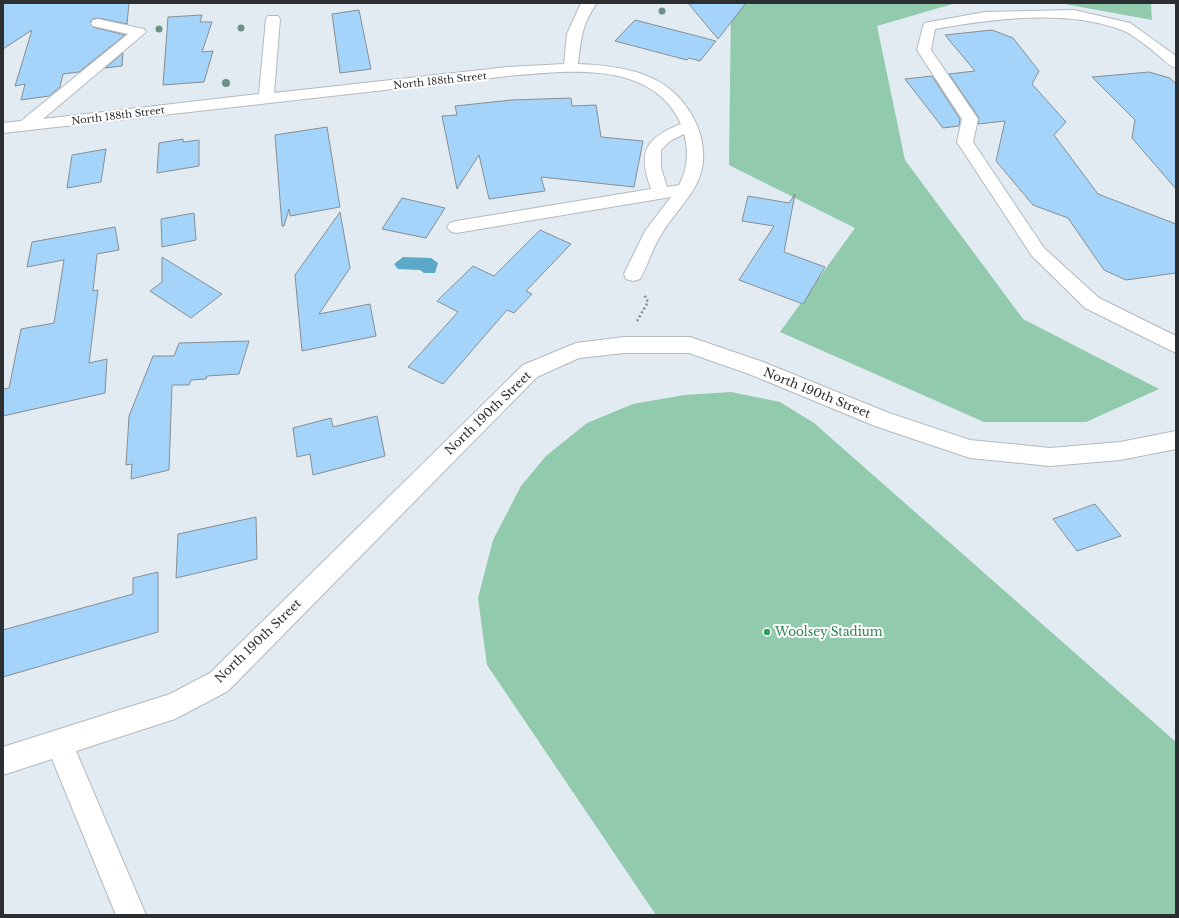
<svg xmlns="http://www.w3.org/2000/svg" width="1179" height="918" font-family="'Libre Baskerville',serif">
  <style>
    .green { fill: #91caac }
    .water { fill: #5ba8c8 }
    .building { fill: #a4d4f9; stroke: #878e94 }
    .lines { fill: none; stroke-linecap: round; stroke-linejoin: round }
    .minor-casing { stroke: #b2bac0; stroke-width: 2 }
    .path { stroke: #868b90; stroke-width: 2.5; stroke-dasharray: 2 2.5; stroke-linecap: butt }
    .minor { fill: #fff; fill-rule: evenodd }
    .tree { fill: #6e9187 }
    .leisure-dot { fill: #2e9e5b; stroke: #fff; stroke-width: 1.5 }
    .labels { text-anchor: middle; stroke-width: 4; stroke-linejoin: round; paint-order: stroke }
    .far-street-label { font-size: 10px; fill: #2c2f31; stroke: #fff }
    .street-label { font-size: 12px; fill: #2c2f31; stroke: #fff }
    .leisure-label { font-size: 12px; fill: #27864d; stroke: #fff; text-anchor: start }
  </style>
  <rect width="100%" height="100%" fill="#e3ebf2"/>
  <!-- green -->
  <path class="green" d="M731,3H956L877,26L905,160L1023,319L1159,389L1086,422H984L780,332L855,228L729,165Z
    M1053,3H1151L1152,20L1059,3Z
    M731,392L780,402L814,423L1176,742V915H656L487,665L478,598L493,540L521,486L546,456L587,423L633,404L684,395Z"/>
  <!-- water -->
  <path class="water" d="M403,257L431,258L438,263L435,273H424L420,270L398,269L394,264Z"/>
  <!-- building -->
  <path class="building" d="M3,3H129L127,24L98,18L93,19L90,22L93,27L125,35L79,72L63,74L60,87L49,96L21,100L25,84L15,86L32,30L3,49Z
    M688,3H746L718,39Z
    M359,10L371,69L340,73L332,14Z
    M202,15L200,22H212L202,52L213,51L204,82L163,85L168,17Z
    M635,20L697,36L716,41L700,61L689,58L687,60L615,41Z
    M992,30L1013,38L1039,71L1032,84L1066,122L1054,135L1098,194L1176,224V273L1126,280L1104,270L1068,218L1033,205L996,161L1005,121L978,124L979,118L949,74L975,71L945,35Z
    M123,53L122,66L105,68Z
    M1149,72L1170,78L1176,84V189L1132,138L1135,120L1092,77Z
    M932,76L960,119L959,126L943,128L905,79Z
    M571,98L572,106L596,105L601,137L643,141L634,187L541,177L545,191L489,199L479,155L457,189L442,116L457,115L455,106L512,100Z
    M327,127L340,207L290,216L289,209L284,226H282L275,135Z
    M183,139V142L199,140V166L157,173L159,143Z
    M106,149L101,182L67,188L72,155Z
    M795,194L784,252L825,267L803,304L739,280L774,226L742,221L748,196L789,203Z
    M402,198L445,208L426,238L382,229Z
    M340,212L350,268L319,314L370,304L376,336L302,351L295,275Z
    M194,213L196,240L162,247L161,219Z
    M115,227L119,250L97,254L93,291L98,290L89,363L107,359L105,393L3,416V389L9,388L21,329L54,323L64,260L27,267L32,242Z
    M540,230L571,244L526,291L532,294L514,313L507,310L443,384L408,367L458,312L437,301L473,266L494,276Z
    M162,257L222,294L191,318L150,291L162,282Z
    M249,341L239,374L207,376L206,379L191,380L189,385H172L169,470L131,479L132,464L126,465L129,416L153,356H174L179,343Z
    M377,416L385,456L313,475L310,454L297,457L293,428L331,418L333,427Z
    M1095,504L1121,536L1077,551L1053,519Z
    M256,517L257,559L176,578L178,534Z
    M158,572V632L3,677V630L133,594V578Z"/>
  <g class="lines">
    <!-- minor casing -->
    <g class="minor-casing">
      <path id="minor" d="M581,3H597C582,24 581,38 578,64C628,66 673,74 696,123C702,137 705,153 702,168C697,194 674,212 661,235C652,249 648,265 640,279L633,281L626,279L624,274L645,231L671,197L456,233L450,231L447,227L450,223L456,221L651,189C638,153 644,138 681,124C652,59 566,71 508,76L3,133V123L21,121L128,34L93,26L91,23L93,20L98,19L144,29L146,32L43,119L259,94L266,19L268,16H278L280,19L274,93L508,67L564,64L567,34ZM684,134C689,151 688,168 679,185L667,187L661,168V150L670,141Z
        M1074,10L1130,23L1176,56V68C1169,66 1165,61 1159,56C1150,48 1130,32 1119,29C1064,9 992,19 935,29L931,50L978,119L973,142L1044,248L1099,298L1176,336V353L1085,308L1032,256L957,142L962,119L917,50L924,23L985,12Z
        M624,337H690L763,362L889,413L970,440L1050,448L1120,442L1176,431V449L1120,460L1050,466L970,458L875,426L749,374L689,353H624L579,358L537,377L228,691L175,719L76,751L146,915H116L52,759L3,775V747L170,694L210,673L523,365L576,343Z"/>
    </g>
    <!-- path -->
    <path class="path" d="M637,321L648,302L644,294"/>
    <!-- minor -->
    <use href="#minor" class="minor"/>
  </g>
  <!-- trees -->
  <g class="tree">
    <circle cx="662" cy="11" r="3.5"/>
    <circle cx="241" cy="28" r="3.5"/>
    <circle cx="159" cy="29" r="3.5"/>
    <circle cx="226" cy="83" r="4"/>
  </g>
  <!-- markers -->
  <circle class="leisure-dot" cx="767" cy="632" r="4"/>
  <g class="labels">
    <!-- far-street labels -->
    <g class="far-street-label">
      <text transform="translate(440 80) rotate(-6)" y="4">North 188th Street</text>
      <text transform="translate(118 115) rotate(-7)" y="4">North 188th Street</text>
    </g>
    <!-- street labels -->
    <g class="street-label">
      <text transform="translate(817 393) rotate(22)" y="4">North 190th Street</text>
      <text transform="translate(488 413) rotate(-44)" y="4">North 190th Street</text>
      <text transform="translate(258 641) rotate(-44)" y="4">North 190th Street</text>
    </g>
    <!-- leisure labels -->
    <g class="leisure-label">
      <text x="775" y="636">Woolsey Stadium</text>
    </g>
  </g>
  <!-- border -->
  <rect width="1179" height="918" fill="none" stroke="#2c2f31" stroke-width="8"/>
</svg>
